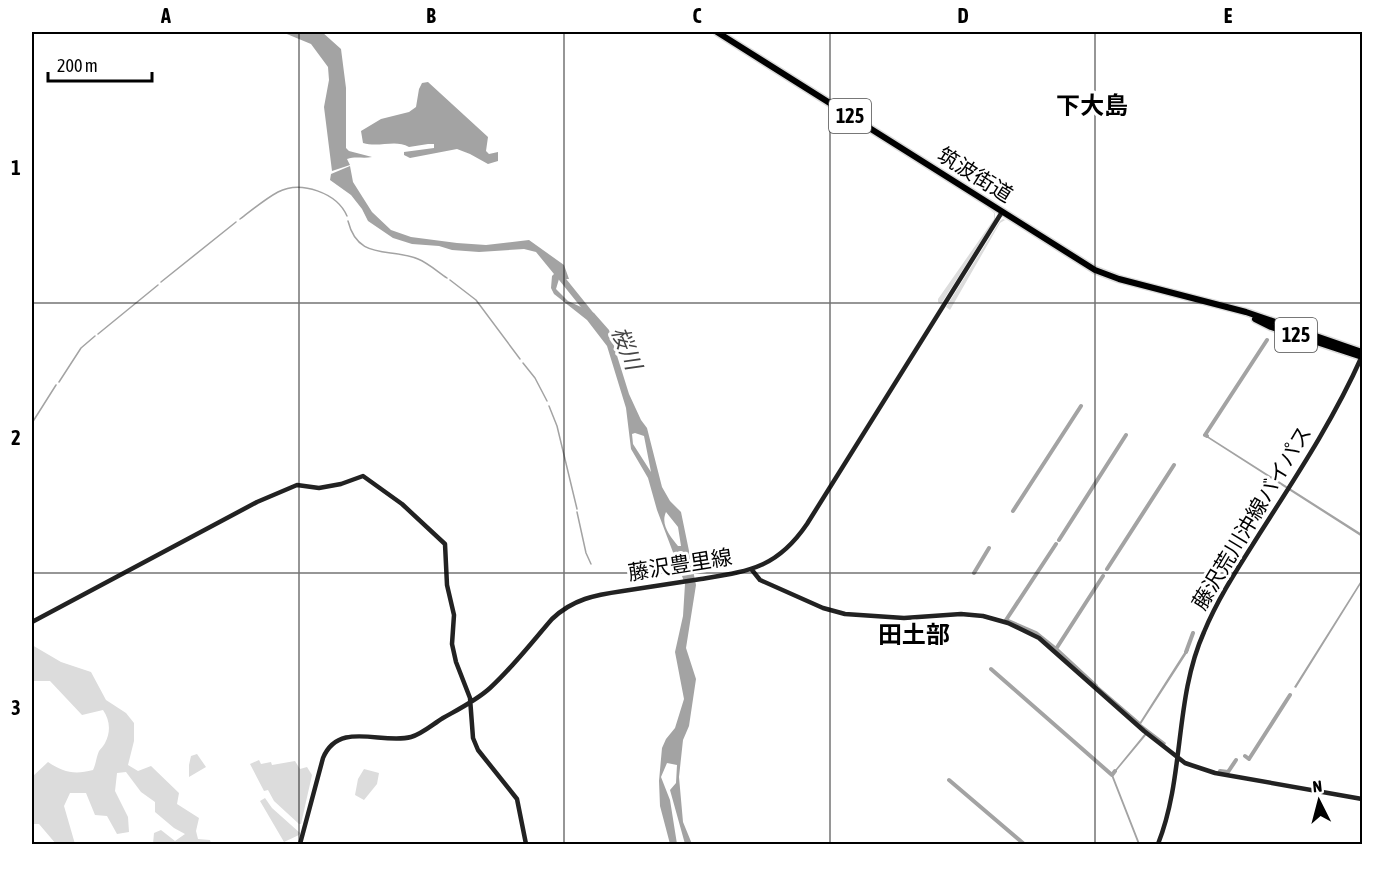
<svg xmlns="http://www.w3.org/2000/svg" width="1394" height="876" font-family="'Asap Condensed','Noto Sans JP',sans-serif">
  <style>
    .green { fill: #dcdcdc }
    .water { fill: #a3a3a3; fill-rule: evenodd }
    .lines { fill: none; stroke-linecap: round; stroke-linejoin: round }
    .stream { stroke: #a3a3a3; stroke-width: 1.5 }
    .canal { stroke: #a3a3a3; stroke-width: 4 }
    .river { stroke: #a3a3a3; stroke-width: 6 }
    .highway-casing { stroke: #dbdbdb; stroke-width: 9 }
    .secondary { stroke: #222; stroke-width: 4.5 }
    .highway { stroke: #000; stroke-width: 6 }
    .grid { fill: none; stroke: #000; stroke-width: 1.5; stroke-opacity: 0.55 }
    .labels { text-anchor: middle; stroke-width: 6; stroke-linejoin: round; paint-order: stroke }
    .shield { fill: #fff; stroke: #4c4c4c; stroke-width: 1.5 }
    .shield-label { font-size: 20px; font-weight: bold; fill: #000 }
    .street-label { font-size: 21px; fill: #000; stroke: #fff }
    .water-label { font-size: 22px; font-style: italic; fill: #444; stroke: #fff }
    .quarter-label { font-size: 24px; font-weight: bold; fill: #000; stroke: #fff }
    .neatline { fill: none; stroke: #000; stroke-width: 2 }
    .grid-label { font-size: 20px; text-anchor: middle; font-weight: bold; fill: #000 }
  </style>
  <rect width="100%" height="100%" fill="#fff"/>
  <!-- green -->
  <path class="green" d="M984,205L995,213V219L941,304L938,302V299L994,219V213Z
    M1003,219L1023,229L1005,220L1000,223L950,310L946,307L1000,221Z
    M32,645L61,662L91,672L106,700L126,713L134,723V741L128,765L138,771L151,766L179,793L177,804L199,818L196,831L198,839L210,840L211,844H153L154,833L161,830L175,841L185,834L174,828L155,812V802L141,792L126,772L117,773L115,791L128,817L129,832L117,834L107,816L95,815L86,793H70L64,806L75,844H56L39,824H32V777L48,762C63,772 74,775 93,770C96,764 96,758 99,751C100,750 104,745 105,743C111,732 110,720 103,710L82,715L50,681H32Z
    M197,754L206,767L189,777V765L191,756Z
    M259,760L261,764L271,762L272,765L295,761L300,769L307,767L312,775L301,824H299L274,801L268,790L264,791L250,764Z
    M364,769L379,773L377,784L364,800L355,795L358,779Z
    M265,798L272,808L300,833L299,835L284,842L260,801Z"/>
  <!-- water -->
  <path class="water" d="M282,32H322L341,49L346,88V148L349,151L372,157C363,159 356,156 347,159L350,165L332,171L324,107L329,80L328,67L311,44Z
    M428,82L488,137L486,151L489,154L498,152V161L488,164L470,154L457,149L410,158L404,155V152L434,148V144H428L409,147C395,139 379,148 363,143L361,131L381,119L409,112L416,107L419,89L422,83Z
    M350,166L353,182L372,212L391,230L411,237L457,243L486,245L529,240L564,265L569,279H559L556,289L568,301L594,313L609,330L629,394L641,420L647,428L662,487L670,501L681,512L696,585L686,648L696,679L689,726L683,740L679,777L683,822L692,844H685L670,790L676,783L677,765L667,763L661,777L670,800L677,844H670L660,806L659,781L662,748L666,739L675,728L684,699L675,652L683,616L685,584L657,510L648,478L631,449L626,408L607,346L587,320L554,294L551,288L552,276L554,274L536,252L524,249L479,252L452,250L439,246L412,244L393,238L368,221L362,209L351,195L330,180L331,174ZM635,433L644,436L651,472L633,444L632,434ZM666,512L678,527L681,546H678C671,537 660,525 666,512Z
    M1203,435H1206L1362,534V537Z
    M1362,579V582L1296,688L1294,687Z
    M1187,648L1189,650L1141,724L1166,743L1165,745L1148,733L1113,775L1140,844H1138L1111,775L1146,732L1096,687L1097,685L1140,722Z"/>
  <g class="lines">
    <!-- stream -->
    <path class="stream" d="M240,219C252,210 265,199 278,192C301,180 337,193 347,216
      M348,221C358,261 389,247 418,259C428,263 438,272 447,278
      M450,280L476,300L520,359
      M161,282L236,222
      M98,334L158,285
      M523,363L535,378L547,401
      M59,382L81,348L95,336
      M549,406L557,426L577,509
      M32,423L56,385
      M577,512L586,553L591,564"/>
    <!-- canal -->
    <path class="canal" d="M1207,436L1205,435L1267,340
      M1013,511L1081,406
      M1059,540L1126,435
      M1107,569L1174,465
      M974,573L989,548
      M1056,649L1036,633L1006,620L1056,544
      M1186,652L1193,633
      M991,669L1112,775L1115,771
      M1096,686L1056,649L1103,576
      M1245,756L1249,759L1290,695
      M1220,771L1228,772L1236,760
      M949,780L1024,844"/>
    <!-- river -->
    <path class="river" d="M559,275L592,316"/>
    <!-- highway casing -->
    <g class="highway-casing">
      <path id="highway" d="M717,32L1095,270L1119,279L1246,312L1362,352
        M1255,319L1271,327L1362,357"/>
    </g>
    <!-- secondary -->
    <path class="secondary" d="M752,570L760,580L823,608L845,614L904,618L961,614L983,616L1008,623L1039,638L1144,731L1185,763L1215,773L1362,799
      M32,622L257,502L297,485L319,488L341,484L363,476L402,504L445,544L447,585L454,615L452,644L456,662L470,698L473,738L478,750L517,799L526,844
      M300,844L323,758C339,720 382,745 411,737C422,734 433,724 443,718C459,709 477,700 490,688C513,667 532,642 552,619C573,599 595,595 623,591C649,587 675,583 701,579C750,571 777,568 807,524L1002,212
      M1158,844C1185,776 1174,699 1204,632C1219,596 1240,565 1260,533C1297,475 1334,419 1362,356"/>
    <!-- highway -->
    <use href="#highway" class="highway"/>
  </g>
  <!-- grid -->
  <path class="grid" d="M299,32V844M564,32V844M830,32V844M1095,32V844M32,303H1362M32,573H1362"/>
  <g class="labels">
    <!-- shield labels -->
    <g class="shield">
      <rect x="829" y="99" width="42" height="34" rx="4.5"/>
      <rect x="1275" y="318" width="42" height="34" rx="4.5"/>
    </g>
    <g class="shield-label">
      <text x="850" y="123">125</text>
      <text x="1296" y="342">125</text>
    </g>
    <!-- street labels -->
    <g class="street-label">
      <text transform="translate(975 175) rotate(32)" y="7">筑波街道</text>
      <text transform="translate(1252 518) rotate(-59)" y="7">藤沢荒川沖線バイパス</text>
      <text transform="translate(680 565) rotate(-9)" y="7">藤沢豊里線</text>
    </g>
    <!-- water labels -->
    <g class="water-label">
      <text transform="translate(627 348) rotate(68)" y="8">桜川</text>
    </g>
    <!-- quarter labels -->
    <g class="quarter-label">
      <text x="1092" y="114">下大島</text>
      <text x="914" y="643">田土部</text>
    </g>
  </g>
  <!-- border -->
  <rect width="1394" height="876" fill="none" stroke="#ffffff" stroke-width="66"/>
  <!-- north arrow -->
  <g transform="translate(1319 801) rotate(354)" stroke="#ffffff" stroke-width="4.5" paint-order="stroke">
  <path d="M0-4.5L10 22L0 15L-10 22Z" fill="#000000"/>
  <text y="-9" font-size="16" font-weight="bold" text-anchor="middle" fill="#000000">N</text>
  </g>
  <!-- scale -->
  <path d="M48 72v9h104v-9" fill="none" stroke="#000000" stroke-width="3"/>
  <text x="57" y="72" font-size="18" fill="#000000" stroke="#ffffff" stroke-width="4.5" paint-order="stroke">200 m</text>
  <rect x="33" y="33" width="1328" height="810" class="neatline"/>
  <g class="grid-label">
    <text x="166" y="23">A</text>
    <text x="431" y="23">B</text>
    <text x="697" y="23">C</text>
    <text x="963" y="23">D</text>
    <text x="1228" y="23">E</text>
    <text x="16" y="175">1</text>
    <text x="16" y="445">2</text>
    <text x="16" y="715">3</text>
  </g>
</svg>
